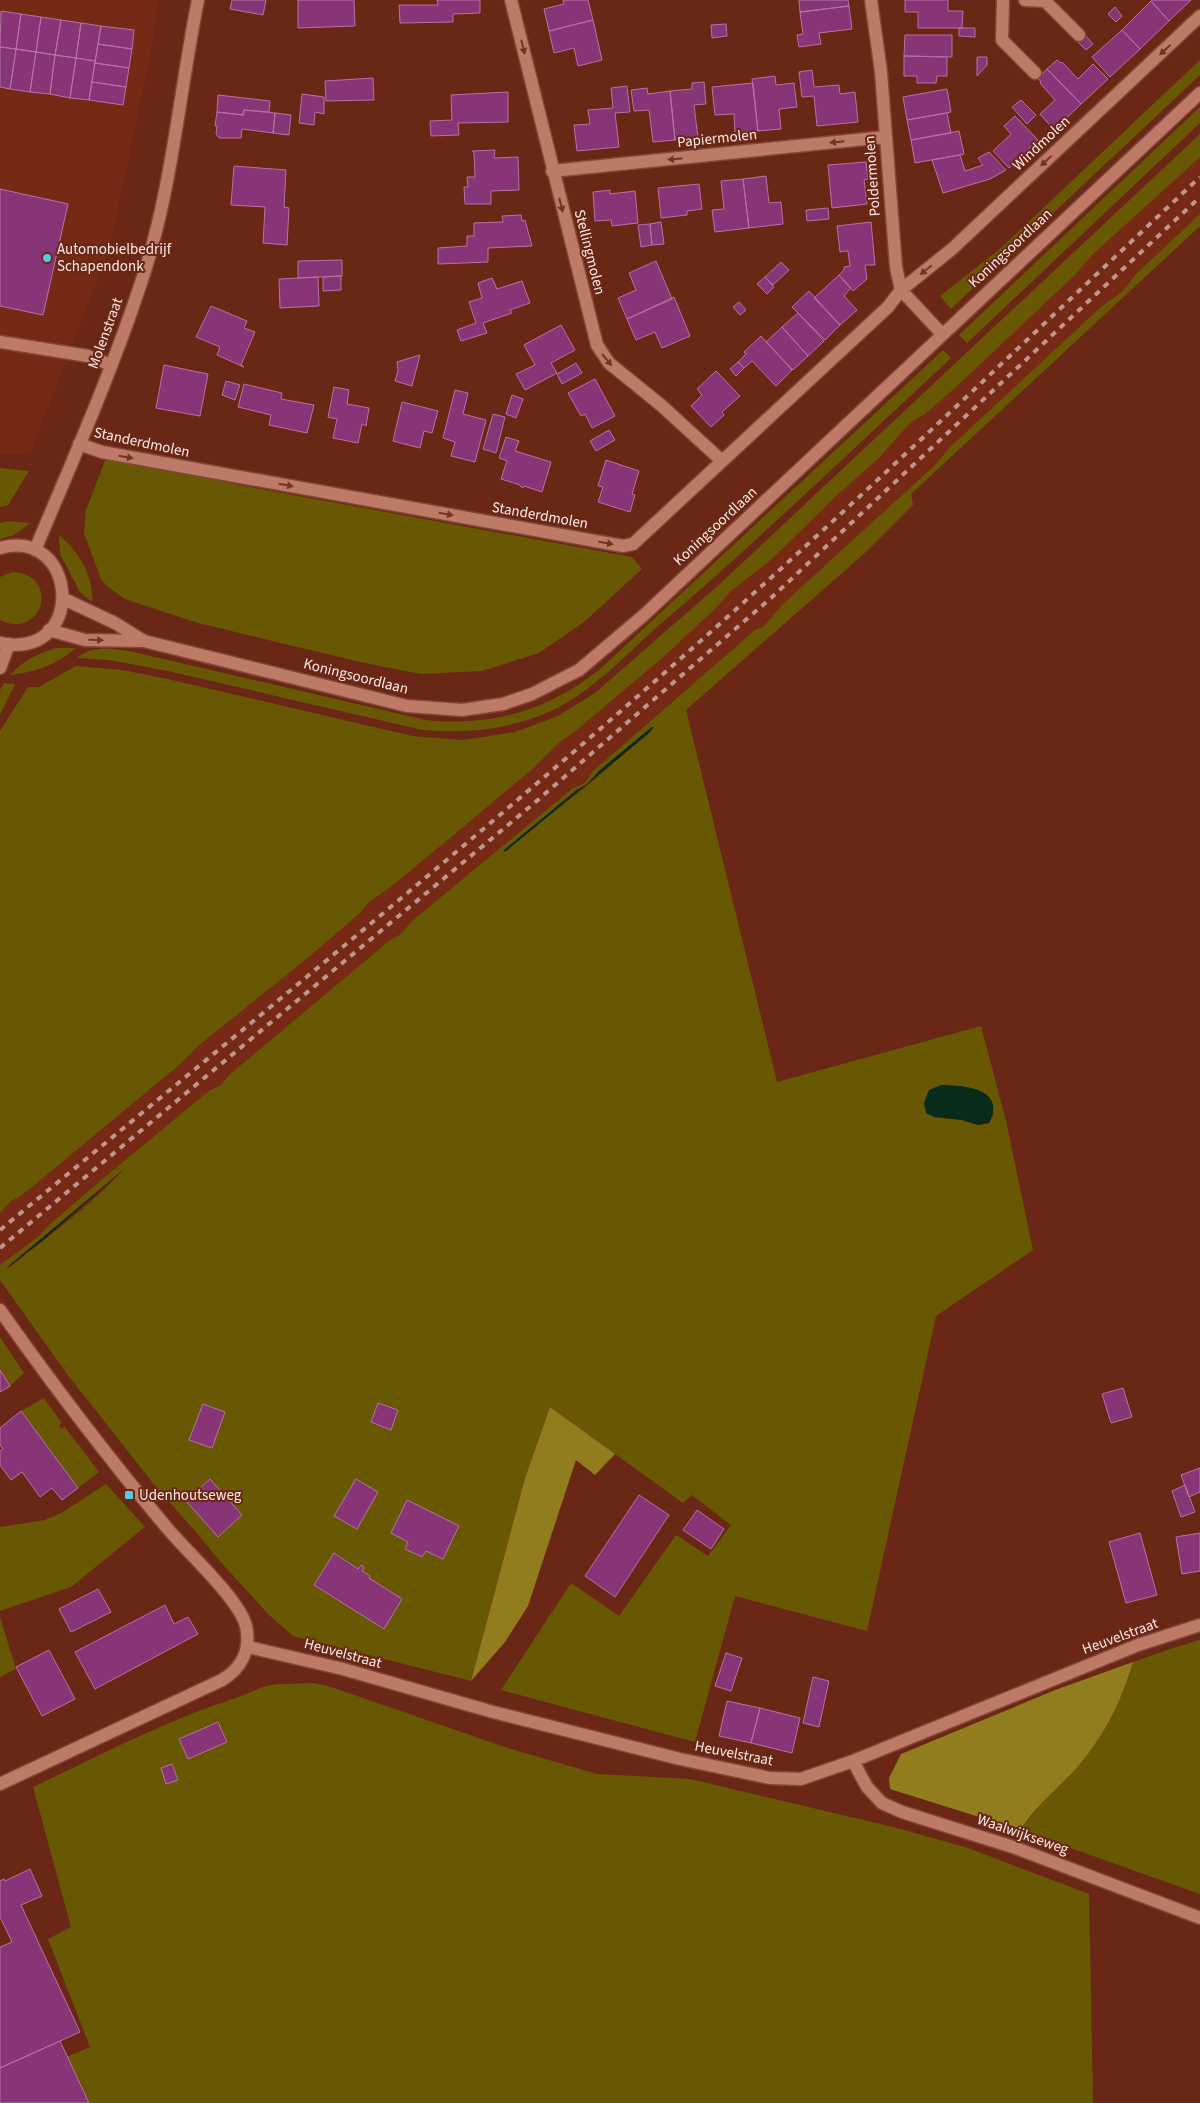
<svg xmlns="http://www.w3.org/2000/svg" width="1200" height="2103" font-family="'Source Sans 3',sans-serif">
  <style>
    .built { fill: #762a15 }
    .green { fill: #695803; fill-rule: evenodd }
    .forest { fill: #917c1e }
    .water { fill: #082c19 }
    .building { fill: #873577; stroke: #b374a4 }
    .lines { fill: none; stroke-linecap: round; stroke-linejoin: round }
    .minor-casing { stroke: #824636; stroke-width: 15 }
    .minor { stroke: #bd7a67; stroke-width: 12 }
    .rail { stroke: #be968b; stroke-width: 4; stroke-dasharray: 6 6; stroke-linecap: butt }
    .oneway { fill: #773321 }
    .poi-dot { fill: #58c9e3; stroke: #6b2715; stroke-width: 2 }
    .labels { text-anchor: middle; stroke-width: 4; stroke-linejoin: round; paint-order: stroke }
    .street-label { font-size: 15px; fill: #fdebe6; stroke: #6b2715 }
    .poi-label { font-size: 15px; fill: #fdebe6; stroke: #6b2715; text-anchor: start }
  </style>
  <rect width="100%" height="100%" fill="#6b2715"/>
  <!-- built -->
  <path class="built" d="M0,0H158L152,47L110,247L30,454H0Z
    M1200,157V214L1136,274L1123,291L1102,306L949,448L936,464L784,603L763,627L755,630L647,723L593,771L585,783L573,788L412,921L401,934L389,941L229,1075L221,1085L209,1091L49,1225L39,1236L0,1265V1213L11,1201L21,1196L178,1066L198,1046L309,957L361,912L370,901L388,889L449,839L530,771L561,741L572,734L660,660L715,609L731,591L772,559L836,496L880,457L910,423L925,414L956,387L1075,275L1091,256Z"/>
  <!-- green -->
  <path class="green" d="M1200,60V75L951,309L940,296L1001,248Z
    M1200,107V123L967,343L959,335Z
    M1200,134V157L1198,159L1091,256L1075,275L956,387L925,414L910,423L880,457L836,496L772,559L731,591L715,609L660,660L572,734L561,741L530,771L449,839L388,889L370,901L361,912L309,957L198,1046L178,1066L21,1196L11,1201L0,1213V731L28,687H39L76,666L122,670L168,679L412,736L463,740L515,732L558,716L595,693L722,582Z
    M1200,214V226L911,494L913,505L866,552L686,710L777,1082L981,1026L1006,1121L1033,1250L936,1316L867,1631L735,1596L695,1742L501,1690L571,1583L619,1616L676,1535L708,1556L731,1525L692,1495L683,1503L550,1407L525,1478L471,1681L293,1636L268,1614L218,1559L196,1532L156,1487L67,1374L0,1280V1265L39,1236L49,1225L106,1176L209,1091L221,1085L229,1075L389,941L401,934L412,921L573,788L585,783L593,771L755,630L763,627L784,603L936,464L949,448L1102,306L1123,291L1136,274ZM649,729H653L588,785L504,850L576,790L587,784L600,770ZM982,1091L994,1114L989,1123L978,1125L962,1120L934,1117ZM125,1168C92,1205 48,1236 9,1268L7,1267Z
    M943,350L951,358C856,446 762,537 664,621C629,651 597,688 555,709C514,729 468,734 423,730L168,671L109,660L77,658C92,645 110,648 129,651L426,720C493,727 546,711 599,670Z
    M106,458L260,489L632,557L642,569L584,622L539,653L482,671L421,674L360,662L198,623L125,599L107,586L101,579L84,533L86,510Z
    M0,468L29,471L8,505L0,507Z
    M9,521L30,523L14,535L0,539V523Z
    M59,535C79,552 94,576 92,602L80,592L60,554Z
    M13,572C61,575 43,641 0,620V577Z
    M56,648H76C56,665 36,672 10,675C24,660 37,654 56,648Z
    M4,683L15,684L0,715V690Z
    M0,1337L24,1373L10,1386L0,1370Z
    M44,1398L61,1422L59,1427L63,1429L64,1426L99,1472L78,1488L21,1411Z
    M106,1484L145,1527L71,1587L0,1611V1527L45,1520L63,1512Z
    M0,1617L16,1669L0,1677Z
    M1200,1640V1894L1020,1830L1048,1796L1073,1771L1128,1678L1133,1662L1173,1648Z
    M313,1683L328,1686L511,1749L597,1774L690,1779L897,1828L968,1848L1089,1894L1093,2103H0V2085L90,2047L48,1939L71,1927L33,1787C99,1756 166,1720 236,1698C248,1695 258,1687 271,1685C285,1683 300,1684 313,1683Z"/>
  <!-- forest -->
  <path class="forest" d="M550,1407L615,1454L595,1475L576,1460L528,1606L505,1642L471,1681L525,1478Z
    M1133,1662C1121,1703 1101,1742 1072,1773C1054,1791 1035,1808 1020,1830L890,1789L889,1778L901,1754L1055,1690Z"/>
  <!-- water -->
  <path class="water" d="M652,727H654L648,734L505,852L504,850L577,790L587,784L600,770Z
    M941,1085C965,1085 1007,1089 989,1123L978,1125L962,1120L934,1117L926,1113L924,1103L929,1090Z
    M126,1168L42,1241L7,1268L10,1265Z"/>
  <!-- building -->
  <path class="building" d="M232,0H266L263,15L230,9Z
    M298,0H354L355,26L298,28Z
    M437,0H480V13L453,14V22L400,23L399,5H438Z
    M563,0H588L593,20L549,31L544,9L564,4Z
    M799,0H848L849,6L800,12Z
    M905,0H948V11H963L962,28H918V12H905Z
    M1153,0H1191L1169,21L1151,1Z
    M1151,1L1169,21L1140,49L1122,30Z
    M849,6L852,29L819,33L821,44L799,47L797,35L803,34L800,12Z
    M1115,7L1122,16L1116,22L1108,14Z
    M1,11L21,14L16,49L0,47Z
    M21,14L41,17L36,52L16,49Z
    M41,17L61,20L55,55L36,52Z
    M61,20L81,23L76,58L55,55Z
    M593,20L602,60L578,66L574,48L554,53L549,31Z
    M81,23L101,26L95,61L76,58Z
    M726,24L727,36L712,38L711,25Z
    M101,26L134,30L132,49L98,44Z
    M959,28H975V37L959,36Z
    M1122,30L1140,49L1110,77L1092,57Z
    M905,35H952V57L904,56Z
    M1085,35L1093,44L1086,50L1078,42Z
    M98,44L132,49L129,68L95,63Z
    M0,47L16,49L10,89L0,87Z
    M16,49L36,52L30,92L10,89Z
    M36,52L55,55L50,94L30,92Z
    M55,55L76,58L70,98L50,94Z
    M904,56L947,57V76H937L936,83H917V76H904Z
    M977,57H987V65L977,76Z
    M76,58L95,61L89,100L70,98Z
    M1057,60L1061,63L1062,62L1078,79L1093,64L1108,79L1081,104L1047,69Z
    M95,63L129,68L126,87L92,82Z
    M1047,69L1081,104L1054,130L1040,114L1055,100L1040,83L1041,82L1038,78Z
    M812,70L814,87L839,85L840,94L855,92L858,122L817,126L814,96L802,97L799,72Z
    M775,76L776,85L794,83L797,107L779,109L781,129L758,131L752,79Z
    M373,78L374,100L326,101L325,81Z
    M92,82L126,87L123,105L89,100Z
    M704,82L706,104L694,105L698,138L675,140L670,91L692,89V83Z
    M753,83L758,131L735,134L734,114L715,115L712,87Z
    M627,86L630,112L615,113L619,147L577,151L574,125L590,124L588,110L613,108L611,88Z
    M647,88L648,94L670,91L675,140L653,142L649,110L634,111L631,90Z
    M947,89L951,112L907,120L903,97Z
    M508,92V122L458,123L459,135L431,136L430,121L452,120L451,95Z
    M302,94L324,97V114L315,112L314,125L299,123Z
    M218,95L270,101L269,112L244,110L243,115L217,112Z
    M1021,100L1036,115L1027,124L1012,107Z
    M244,110L275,113L273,133L242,129L241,138H219L216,134L217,126H215L217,112L243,115Z
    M275,113L291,115L289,135L273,133Z
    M947,113L951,133L911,140L907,120Z
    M1015,116L1038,140L1009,168L993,151L1011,134L1004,126Z
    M959,131L964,154L915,163L911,140Z
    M495,150L494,158L518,157L519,190L491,191V204H465L464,187H468L467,177H475L474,153L472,151Z
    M989,152L1006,170L990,179L943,193L932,160L960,155L965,171L983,165L978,158Z
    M866,162L868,179L864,180L867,204L832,208L828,165Z
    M234,166L286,170L284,207L289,208L287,245L263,243L265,207L231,205Z
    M766,176L769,203L781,202L783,224L749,228L743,179Z
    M743,179L749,228L715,232L712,210L724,209L721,181Z
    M699,184L702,209L687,211V215L661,218L658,188Z
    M0,189L68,204L43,315L0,306Z
    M610,190V194L635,191L638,223L612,226L611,220L595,221L593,192Z
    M828,208L829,219L807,221L806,210Z
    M521,215L522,221L525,220L532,246L488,248V262L438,264V248L467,246V236H474V223L503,222L502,216Z
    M661,222L664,244L652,245L650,224Z
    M871,222L875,265H865L867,279L853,291L839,275L844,270V267L850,266L848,251L840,252L837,226Z
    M650,224L652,245L641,247L638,225Z
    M342,260V276L298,278V261Z
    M656,261L672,299L627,319L618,298L636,290L629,273Z
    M781,262L789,270L773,285L765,277Z
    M839,275L851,288L844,296L857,310L840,325L814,298Z
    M341,276V290L323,291V277Z
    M318,277L319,306L280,308L279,279Z
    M765,277L774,287L767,294L757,284Z
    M492,278L497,289L522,281L530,303L510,310L512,313L483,323L487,333L461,341L457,330L476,323L469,302L482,298L478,283Z
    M809,291L840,325L825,340L792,307Z
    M674,297L690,336L662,348L655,332L636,340L627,319Z
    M739,302L746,310L740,315L733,307Z
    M211,306L247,321L244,328L255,332L241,365L244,367L217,355L220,347L196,337Z
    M798,313L824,341L808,356L782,327Z
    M561,325L575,350L551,363L557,373L525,390L516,374L535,365L524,345Z
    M782,327L808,356L793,370L766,342Z
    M761,336L792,370L776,386L752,361L744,368L738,362L746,354L744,352Z
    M420,355L412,386L395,381L398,371L397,362Z
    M738,362L744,368L736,376L730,369Z
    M576,363L582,373L562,384L557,374Z
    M164,365L208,374L200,416L156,408Z
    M716,371L740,396L722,412L724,415L711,427L691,406L702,395L697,389Z
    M595,379L615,416L592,428L585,414L581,416L568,393Z
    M226,381L240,385L235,400L222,395Z
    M244,384L282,393L281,399L314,405L307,433L269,425L271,415L238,407Z
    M334,387L349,390L347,404L369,408L366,426L362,424L358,443L333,438L337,419L328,417Z
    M455,390L468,393L463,414L486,420L475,462L451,456L455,442L443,438Z
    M512,395L523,399L516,418L506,414Z
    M402,402L438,411L432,433L424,431L420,448L393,441Z
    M493,414L505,417L496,453L483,449Z
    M609,430L615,440L596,451L590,441Z
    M506,437L519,441L515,451L551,462L542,492L524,486L523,488L520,486V485L501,479L507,461L499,458Z
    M606,460L639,471L632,494L635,495L630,512L598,502L603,487L598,486Z
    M0,1370L10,1386L0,1392Z
    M1123,1388L1132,1417L1111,1423L1102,1394Z
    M378,1403L398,1410L391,1430L371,1422Z
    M203,1404L225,1412L212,1448L189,1440Z
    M21,1411L78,1488L62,1500L52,1488L40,1497L22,1472L11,1480L0,1465V1451L3,1449L0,1445V1428Z
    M1200,1468V1492L1189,1497L1181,1475Z
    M210,1479L242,1515L218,1537L186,1501Z
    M356,1479L378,1492L357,1529L334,1516Z
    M1185,1485L1195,1512L1181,1517L1172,1491Z
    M639,1495L669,1515L615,1597L585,1576Z
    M407,1500L459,1526L443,1559L426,1551L422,1557L405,1549L408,1542L391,1533Z
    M697,1510L724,1529L711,1549L683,1530Z
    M1140,1533L1157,1595L1126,1603L1109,1542Z
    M1200,1533V1571L1182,1574L1176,1537Z
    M334,1553L358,1569L361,1565L364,1567L362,1571L370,1576L369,1578L402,1599L384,1629L314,1585Z
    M98,1589L111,1612L71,1632L59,1609Z
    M165,1605L174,1624L188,1617L198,1634L95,1689L75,1652Z
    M49,1650L75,1699L42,1716L16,1667Z
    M726,1653L742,1658L731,1691L715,1686Z
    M813,1677L829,1681L819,1727L803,1723Z
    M727,1701L760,1708L751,1743L719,1736Z
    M760,1708L800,1718L792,1753L751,1743Z
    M218,1722L227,1742L188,1759L179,1739Z
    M172,1764L178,1780L166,1784L161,1768Z
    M30,1869L42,1896L21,1905L80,2032L0,2068V1947L12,1942L0,1917V1881L4,1879L5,1881Z
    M60,2041L89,2103H0V2068Z"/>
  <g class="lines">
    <!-- minor casing -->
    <g class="minor-casing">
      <path id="minor" d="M511,0L597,345L609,363L662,406L722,461
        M871,0L881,72L896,267L901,290L942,334
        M1003,0L1002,40L1035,73
        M1025,0L1045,1L1079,35
        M552,171L885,137
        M0,342L88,356L111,365
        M79,444L102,452L623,546L633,544L888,307L901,290L952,249L1200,16
        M0,548C78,526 88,661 0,643
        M35,550C72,462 111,374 141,283C172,191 179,94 198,0
        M64,599L115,623L144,641
        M49,630L85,640L144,641L407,706L462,710L503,704L532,694L579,670L644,615L1200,93
        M0,668L9,644
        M0,1310C53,1385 109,1459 168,1529C188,1553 239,1599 246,1626C251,1649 242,1668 222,1680L0,1784
        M248,1647L343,1669L493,1712L680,1759L770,1778L801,1779L853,1761L1138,1645L1200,1625
        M853,1761L867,1787L882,1803L902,1812L1013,1847L1200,1918"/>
    </g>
    <!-- minor -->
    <use href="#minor" class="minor"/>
    <!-- rail -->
    <path class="rail" d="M0,1230C243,1029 489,830 724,620C886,475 1042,325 1200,177
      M0,1248L532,805L771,598L1200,197"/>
  </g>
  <!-- one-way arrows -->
  <defs><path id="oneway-solid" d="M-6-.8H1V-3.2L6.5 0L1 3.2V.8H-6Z" transform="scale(1.25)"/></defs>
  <g class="oneway">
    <use href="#oneway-solid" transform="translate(523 47) rotate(77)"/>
    <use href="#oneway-solid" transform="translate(1165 50) rotate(137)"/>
    <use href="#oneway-solid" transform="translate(837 142) rotate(174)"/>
    <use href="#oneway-solid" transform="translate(675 159) rotate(174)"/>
    <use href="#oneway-solid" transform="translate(1046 161) rotate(137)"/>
    <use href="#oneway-solid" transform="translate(561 205) rotate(76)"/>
    <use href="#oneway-solid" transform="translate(926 270) rotate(141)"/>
    <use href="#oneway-solid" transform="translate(607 360) rotate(50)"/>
    <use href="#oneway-solid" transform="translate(126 457) rotate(10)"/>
    <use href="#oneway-solid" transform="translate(286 485) rotate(10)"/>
    <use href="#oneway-solid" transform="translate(446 514) rotate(10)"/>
    <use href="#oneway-solid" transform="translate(606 543) rotate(10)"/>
    <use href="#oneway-solid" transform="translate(96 640) rotate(1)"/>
  </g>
  <!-- markers -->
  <g class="poi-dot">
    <circle cx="47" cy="258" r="5"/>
    <rect x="124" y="1490" width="10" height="10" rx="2.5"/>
  </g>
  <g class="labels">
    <!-- street labels -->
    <g class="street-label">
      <text transform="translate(717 138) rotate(-6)" y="5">Papiermolen</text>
      <text transform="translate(1041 143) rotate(-43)" y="5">Windmolen</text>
      <text transform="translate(872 176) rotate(-94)" y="5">Poldermolen</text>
      <text transform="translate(1010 248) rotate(-43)" y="5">Koningsoordlaan</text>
      <text transform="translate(590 252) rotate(76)" y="5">Stellingmolen</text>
      <text transform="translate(105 333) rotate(-70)" y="5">Molenstraat</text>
      <text transform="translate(142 442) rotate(12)" y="5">Standerdmolen</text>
      <text transform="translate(540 515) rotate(10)" y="5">Standerdmolen</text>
      <text transform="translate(715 526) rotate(-43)" y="5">Koningsoordlaan</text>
      <text transform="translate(356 676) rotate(14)" y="5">Koningsoordlaan</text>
      <text transform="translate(1120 1636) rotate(-20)" y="5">Heuvelstraat</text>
      <text transform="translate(343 1653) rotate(15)" y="5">Heuvelstraat</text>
      <text transform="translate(734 1753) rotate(11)" y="5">Heuvelstraat</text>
      <text transform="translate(1023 1834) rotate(19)" y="5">Waalwijkseweg</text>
    </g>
    <!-- poi labels -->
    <g class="poi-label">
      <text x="57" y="254">Automobielbedrijf<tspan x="57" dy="17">Schapendonk</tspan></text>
      <text x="139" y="1500">Udenhoutseweg</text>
    </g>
  </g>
</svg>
